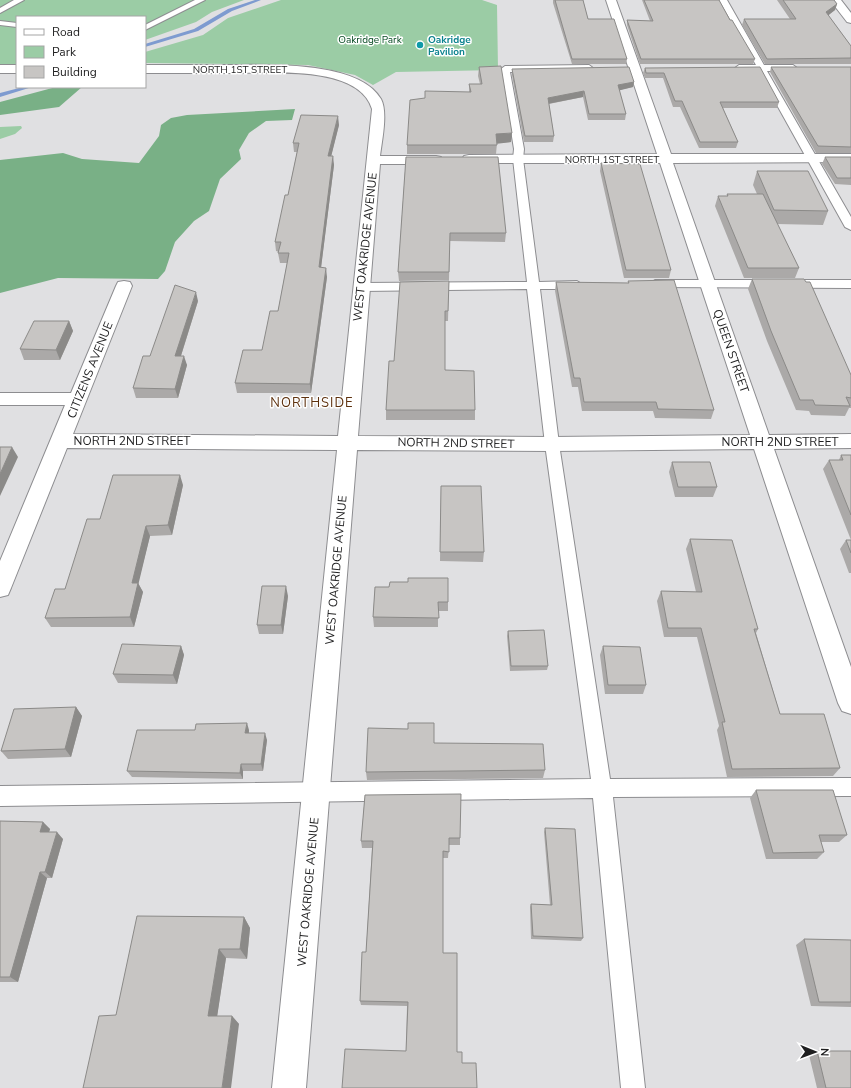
<svg xmlns="http://www.w3.org/2000/svg" width="851" height="1088" font-family="'Nunito Sans',sans-serif">
  <style>
    .green { fill: #9bcca5 }
    .forest { fill: #79b086 }
    .lines { fill: none; stroke-linecap: round; stroke-linejoin: round }
    .stream { fill: #7e9bd0; fill-rule: evenodd }
    .service-casing { stroke: #8d8d90; stroke-width: 2 }
    .minor-casing { stroke: #8d8d90; stroke-width: 2 }
    .tertiary-casing { stroke: #8d8d90; stroke-width: 2 }
    .service { fill: #fff; fill-rule: evenodd }
    .minor { fill: #fff; fill-rule: evenodd }
    .tertiary { fill: #fff; fill-rule: evenodd }
    .wall { fill: #aba9a8 }
    .shaded-wall { fill: #8b8a88 }
    .building { fill: #c7c5c3; stroke: #8b8a88 }
    .culture-dot { fill: #0f9aa8; stroke: #fff; stroke-width: 1.5 }
    .labels { text-anchor: middle; stroke-width: 3; stroke-linejoin: round; paint-order: stroke }
    .far-park-label { font-size: 10px; fill: #044820; stroke: #fff }
    .far-culture-label { font-size: 10px; font-weight: bold; fill: #0d838f; stroke: #fff; text-anchor: start }
    .far-street-label { font-size: 10px; fill: #1e1e1f; stroke: #fff }
    .street-label { font-size: 12px; fill: #1e1e1f; stroke: #fff }
    .neighbourhood-label { font-size: 13px; letter-spacing: 1px; fill: #5e310e; stroke: #fff }
  </style>
  <rect width="100%" height="100%" fill="#e0e0e2"/>
  <!-- green -->
  <path class="green" d="M0,0H244L212,12L196,22L145,40V17H17V65H0Z
    M281,0H482L497,5L498,70L396,72L373,85L355,75L308,65L145,63V52L203,35L228,18Z
    M21,126L22,128L15,134L0,139V127Z"/>
  <!-- forest -->
  <path class="forest" d="M56,87H82L59,107L0,115V102Z
    M295,109L292,120L266,121L249,133L239,150L241,159L220,179L209,211L194,221L175,242L165,271L158,279L58,278L0,293V160L63,153L82,159L139,163L159,136L161,125L171,118L187,115Z"/>
  <g class="lines">
    <!-- stream -->
    <path class="stream" d="M255,0H261L232,11L198,31L145,47V44L194,29L228,9Z
      M23,87H32L0,97V93Z"/>
    <!-- service casing -->
    <g class="service-casing">
      <path id="service" d="M14,0H24L0,13V8Z
        M195,0H205L145,30V25Z
        M719,0H727L764,65H793L797,68L793,71H767L851,217V230L845,227L758,71H739L735,68L739,65H756Z
        M0,21L17,23V27L0,25Z
        M589,65L593,68L592,70L510,72L524,149L523,159L539,282L577,281L583,285L577,289H540L559,444L610,779L851,778V796L613,797L645,1088H621L593,798L0,806V786L591,779L545,444L527,289L361,291L355,287L361,283L527,282L513,159L514,149L501,69L505,66Z
        M655,280H851V288L651,287L649,284Z"/>
    </g>
    <!-- minor casing -->
    <g class="minor-casing">
      <path id="minor" d="M606,0H616L671,154H851V162L673,163L769,435L851,434V448L774,449L851,667V714L842,711L838,703L754,449L552,451L357,450L306,1088H272L337,450L67,448L11,588L8,595L0,597V561L65,405H0V393H71L116,286L118,282L124,281L130,282L132,286L73,434L338,436L372,109C359,64 267,73 230,73C202,73 173,73 145,73V65C173,65 200,65 228,65C266,65 358,60 381,99C388,112 382,140 380,156H436L441,157L443,160L441,163L436,164H380L358,436L552,437L750,435L660,163H469L464,162L462,159L464,156L469,155L657,154Z
        M0,65H17V73H0Z"/>
    </g>
    <!-- tertiary casing -->
    <g class="tertiary-casing">
      <path id="tertiary" d="M830,0H841L851,13V23L847,22Z"/>
    </g>
    <!-- service -->
    <use href="#service" class="service"/>
    <!-- minor -->
    <use href="#minor" class="minor"/>
    <!-- tertiary -->
    <use href="#tertiary" class="tertiary"/>
  </g>
  <!-- wall -->
  <path class="wall" d="M553,0H583L588,19L627,59L626,64H572L553,3Z
    M642,0H719L730,20L755,59L753,64H640L627,25V20L650,21Z
    M777,0H834L837,4L835,10L828,15L851,46V64H765L742,25L744,19H790Z
    M479,67L511,142L497,143L496,154H407V145L469,92V84H480L478,76Z
    M771,67H851V153H816L770,72Z
    M645,68L779,102L777,108H723L738,142L736,148H699L680,107H673L663,78H645L643,73Z
    M512,69L634,82L633,87L619,90L626,114L625,120H588L583,97L549,104L554,136L553,142H524L512,75Z
    M339,125L331,156L334,165L321,267L327,277L311,393H237L235,383L262,350L278,311L287,263H280L278,253L279,252L276,251L275,242L288,195L297,152H294L293,143Z
    M406,157L506,233L505,242L450,241L449,280L399,281L398,272Z
    M825,157H851V185L835,184L822,164Z
    M601,163L671,270L669,278H624L600,171Z
    M757,171L828,211L823,225L777,224L799,268L795,278H744L715,206L718,196H727V194H757L753,185Z
    M752,279L851,375V408H849L845,416L811,415L809,411L796,410L767,341L748,289Z
    M449,281L448,321H445V370L475,410V420H386V410L394,361Z
    M628,281L714,410L711,419L655,418L653,411H582L578,387H572L555,291L556,282L628,283Z
    M198,301L181,356L187,365L178,398H136L133,388L150,356Z
    M69,321L73,331L60,360H24L20,349Z
    M841,455H851V540L823,469L829,460H839Z
    M672,462L717,487L713,497H675L669,472Z
    M183,485L172,535L150,536L138,583L143,592L134,627H51L45,618L65,589L100,519Z
    M441,486L484,552L483,562L440,561Z
    M690,539L758,629L756,633L780,714L840,768L833,776L727,777L717,730L719,726L697,637H664L657,601L661,591L696,592L686,549Z
    M846,540H851V573H849L840,549Z
    M375,587L448,602V611H438V627H374L373,617Z
    M288,596L283,634H259L257,625Z
    M508,631L548,666L547,670L510,671L507,636Z
    M181,646L184,655L177,684L118,683L113,674Z
    M603,646L646,685L643,694H605L600,655Z
    M76,707L82,716L71,757L8,759L1,751Z
    M249,730V733L267,740L263,771H243V779L132,777L127,771Z
    M434,743L545,770L543,778L367,780L366,772Z
    M756,790L847,835L839,842H821L824,852L817,859H766L750,798Z
    M365,795L460,838V845H449L448,858H443V953L457,1052L462,1063L477,1088L406,1051L407,1006L361,1005L360,1001L366,952L372,848H362L361,841Z
    M0,821L43,822L50,829L49,832L63,839L52,878H47L18,982H0Z
    M545,828L583,938L581,941L531,939L530,907L531,904L550,905L544,832Z
    M244,917L250,928L247,959L226,958L217,1016H232L239,1024L116,1015Z
    M804,939L851,940V1007L811,1006L796,945Z
    M817,1051L851,1088H817L809,1055Z"/>
  <!-- shaded-wall -->
  <path class="shaded-wall" d="M837,4L835,10L825,18L826,12Z
    M634,82L633,87L617,91L618,85Z
    M584,91L583,97L547,104L548,98Z
    M338,116L339,125L329,165L328,156Z
    M512,133L511,142L495,144L496,134Z
    M333,156L334,165L320,276L319,267Z
    M326,268L327,277L311,393L310,384Z
    M196,292L198,301L178,365L175,356Z
    M69,321L73,331L60,360L56,350Z
    M184,356L187,365L178,398L175,389Z
    M12,447L18,457L0,496V474Z
    M180,475L183,485L172,535L168,525Z
    M146,526L150,536L137,590L138,583L143,592L134,627L130,617L132,583Z
    M286,586L288,596L283,634L281,625Z
    M181,646L184,655L177,684L173,675Z
    M76,707L82,716L71,757L65,749Z
    M247,723L249,730L248,740L245,733Z
    M265,733L267,740L263,771L261,764Z
    M241,764L243,771V779L240,773Z
    M43,822L50,829L47,839L40,832Z
    M57,832L63,839L52,878L45,872Z
    M40,872L47,878L18,982L10,977Z
    M244,917L250,928L247,959L240,949Z
    M219,949L226,958L216,1024L208,1016Z
    M232,1016L239,1024L231,1088H222Z"/>
  <!-- building -->
  <path class="building" d="M555,0H583L588,19H614L627,59H572Z
    M644,0H719L730,20H732L755,59H641L627,20L653,21Z
    M783,0H834L837,4L826,12L851,46V58L767,59L744,19H796Z
    M501,66L512,133L496,134L497,145H407L410,100L425,98V91L471,92L469,84H482L479,67Z
    M629,67L634,82L618,85L626,114H589L584,91L548,98L554,136H525L512,69Z
    M760,67L779,102H720L738,142H700L682,101H675L664,73H646L645,68Z
    M771,67H851V147L818,146Z
    M301,115L338,116L328,156H333L319,267L326,268L310,384L235,383L243,350H262L270,311H278L289,253H278L281,242H275L285,195H288L299,143H293Z
    M406,157H498L506,233H450L449,272H398Z
    M825,157H851V178H837Z
    M601,163L640,164L671,270H626Z
    M757,171H808L828,211L774,210Z
    M727,194H763L799,268H748L718,196H728Z
    M752,279H804L806,282H810L851,375V398L846,397L850,406L815,405L813,400H800L771,331Z
    M674,280L714,410L658,409L656,402H584L580,378H574L556,282L629,283L628,281Z
    M449,281L448,311H445V370L474,371L475,410H386L389,361H394L400,282Z
    M175,285L196,292L175,356H184L175,389L133,388L143,356H150Z
    M34,321H69L56,350L20,349Z
    M0,447H12L0,474Z
    M841,455H851V515L829,460H843Z
    M672,462H710L717,487H678Z
    M113,475H180L168,525L146,526L132,583H138L130,617L45,618L55,589H65L87,519H100Z
    M441,486H481L484,552H440Z
    M690,539L732,540L758,629H754L780,714H824L840,768L732,769L722,722H725L701,628H668L661,591L702,592Z
    M846,540H851V553Z
    M408,578H448V602H438L439,618L373,617L375,587H389L390,582H408Z
    M262,586H286L281,625H257Z
    M544,630L548,666H511L508,631Z
    M122,644L181,646L173,675L113,674Z
    M603,646L640,647L646,685H608Z
    M76,707L65,749L1,751L14,709Z
    M247,723L245,733H265L261,764H241L240,773L127,771L137,730H195L196,724Z
    M408,723H434V743L543,744L545,770L366,772L368,728L408,729Z
    M756,790H833L847,835H819L824,852L773,853Z
    M461,794L460,838H449V852L443,851V953H457V1052H462V1063H476L477,1088H342L345,1049L406,1051L408,1002L360,1001L362,952H366L373,841H361L365,795Z
    M0,821L43,822L40,832H57L45,872H40L10,977H0Z
    M545,828L575,829L583,938L533,936L531,904L552,905Z
    M137,916L244,917L240,949H219L208,1016H232L222,1088H83L99,1016L116,1015Z
    M804,939L851,940V1002H819Z
    M817,1051H851V1088H826Z"/>
  <!-- markers -->
  <circle class="culture-dot" cx="420" cy="45" r="4"/>
  <g class="labels">
    <!-- far-park labels -->
    <g class="far-park-label">
      <text x="370" y="43">Oakridge Park</text>
    </g>
    <!-- far-culture labels -->
    <g class="far-culture-label">
      <text x="428" y="43">Oakridge<tspan x="428" dy="12">Pavilion</tspan></text>
    </g>
    <!-- far-street labels -->
    <g class="far-street-label">
      <text x="240" y="73">NORTH 1ST STREET</text>
      <text x="612" y="163">NORTH 1ST STREET</text>
    </g>
    <!-- street labels -->
    <g class="street-label">
      <text transform="translate(365 247) rotate(-84)" y="4">WEST OAKRIDGE AVENUE</text>
      <text transform="translate(731 351) rotate(71)" y="4">QUEEN STREET</text>
      <text transform="translate(90 370) rotate(-68)" y="4">CITIZENS AVENUE</text>
      <text x="132" y="445">NORTH 2ND STREET</text>
      <text x="780" y="446">NORTH 2ND STREET</text>
      <text transform="translate(456 443) rotate(1)" y="4">NORTH 2ND STREET</text>
      <text transform="translate(336 570) rotate(-85)" y="4">WEST OAKRIDGE AVENUE</text>
      <text transform="translate(308 892) rotate(-85)" y="4">WEST OAKRIDGE AVENUE</text>
    </g>
    <!-- neighbourhood labels -->
    <g class="neighbourhood-label">
      <text x="312" y="407">NORTHSIDE</text>
    </g>
  </g>
  <!-- legend -->
  <rect x="16" y="16" width="130" height="72" fill="#ffffff" stroke="#a5a5a5"/>
  <rect x="24" y="29" width="20" height="6" fill="#ffffff" stroke="#a5a5a5"/>
  <text x="52" y="36" font-size="12" fill="#1e1e1f">Road</text>
  <rect x="24" y="46" width="20" height="12" fill="#9bcca5" stroke="#a5a5a5"/>
  <text x="52" y="56" font-size="12" fill="#1e1e1f">Park</text>
  <rect x="24" y="66" width="20" height="12" fill="#c7c5c3" stroke="#a5a5a5"/>
  <text x="52" y="76" font-size="12" fill="#1e1e1f">Building</text>
  <!-- north arrow -->
  <g transform="translate(815 1052) rotate(91)" stroke="#ffffff" stroke-width="3" paint-order="stroke">
  <path d="M0-3L7 15L0 10L-7 15Z" fill="#1e1e1f"/>
  <text y="-6" font-size="11" font-weight="bold" text-anchor="middle" fill="#1e1e1f">N</text>
  </g>
</svg>
